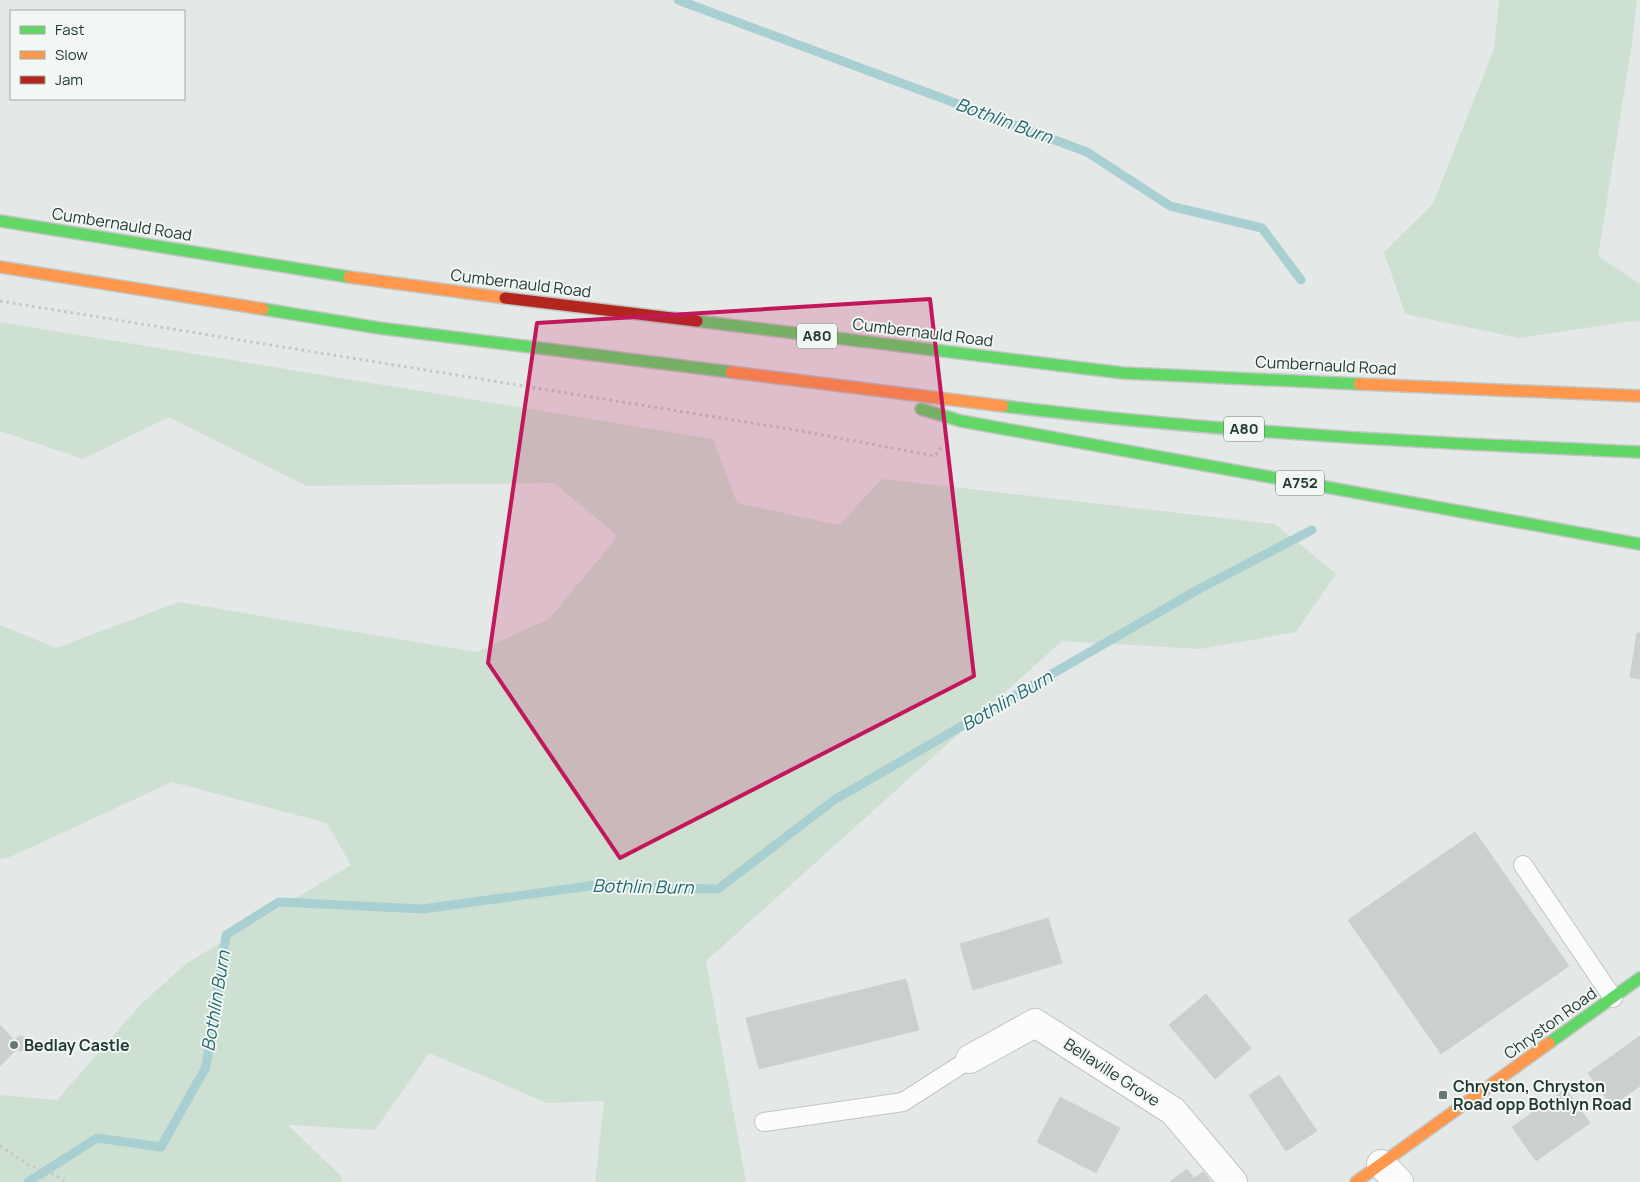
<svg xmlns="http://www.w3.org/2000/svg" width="1640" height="1182" font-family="Manrope,sans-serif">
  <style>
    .green { fill: #cee0d2 }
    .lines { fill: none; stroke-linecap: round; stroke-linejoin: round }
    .stream { stroke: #a8d0d3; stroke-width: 9 }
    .building { fill: #cbcfcd; stroke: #cdd1cf }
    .lane-casing { stroke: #c1c5c3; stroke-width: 20 }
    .street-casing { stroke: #c1c5c3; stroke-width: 30 }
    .fast-casing { stroke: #c0c6c3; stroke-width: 14 }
    .slow-casing { stroke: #c0c6c3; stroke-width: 14 }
    .jam-casing { stroke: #c0c6c3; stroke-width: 14 }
    .path { stroke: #c1c8c4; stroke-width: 3; stroke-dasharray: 2.5 4; stroke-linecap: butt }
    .lane { stroke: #fbfcfb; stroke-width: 18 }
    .street { stroke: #fbfcfb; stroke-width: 28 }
    .fast { stroke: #63d668; stroke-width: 11 }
    .slow { stroke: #ff974d; stroke-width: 11 }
    .jam { stroke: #b3261e; stroke-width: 11 }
    .marked { fill: #c2185b; fill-opacity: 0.2; stroke: #c2185b; stroke-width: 4; stroke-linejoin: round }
    .poi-dot { fill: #677771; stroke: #f2f7f4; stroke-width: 2 }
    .labels { text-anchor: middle; stroke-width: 4; stroke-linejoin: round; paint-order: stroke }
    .shield { fill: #f2f7f4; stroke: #61736c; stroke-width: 1 }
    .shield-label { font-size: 15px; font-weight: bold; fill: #233a32 }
    .street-label { font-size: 16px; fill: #233a32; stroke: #f2f7f4 }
    .poi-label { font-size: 16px; font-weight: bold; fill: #233a32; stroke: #f2f7f4; text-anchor: start }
    .water-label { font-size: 18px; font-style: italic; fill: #236970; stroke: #f2f7f4 }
  </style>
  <rect width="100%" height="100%" fill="#e4e8e6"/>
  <!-- green -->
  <path class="green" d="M1499,0H1637L1631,50L1598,256L1640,284V322L1632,321L1519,338L1405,314L1384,252L1433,204L1494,49Z
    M0,322L713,439L737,503L839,525L882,479L1275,524L1336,574L1296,632L1200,649L1062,641L706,961L746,1182H595L604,1101L547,1103L429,1053L375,1130L288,1125L341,1176L342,1182H0V1095L57,1100L140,1005L187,963L351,865L327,823L172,782L10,857L0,859V625L56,648L179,602L476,652L549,619L618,536L554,483L307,486L169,417L83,459L0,431Z"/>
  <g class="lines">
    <!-- stream -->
    <path class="stream" d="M678,0L1087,152L1170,206L1262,228L1301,280
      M28,1182L97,1138L161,1147L206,1067L226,935L279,902L423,909L603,884L663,888L718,889L834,800L1199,589L1312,530"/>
  </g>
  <!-- building -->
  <path class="building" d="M1637,633H1640V679L1630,677Z
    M1475,832L1569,966L1441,1054L1348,920Z
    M1048,918L1062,963L973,990L960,944Z
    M906,979L919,1030L759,1069L746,1018Z
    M1206,994L1251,1048L1215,1079L1169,1025Z
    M0,1025L14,1040L20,1036L25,1037L28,1044L25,1050L21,1051L16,1050L0,1066Z
    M1640,1036V1086L1612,1106L1588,1073Z
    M1279,1075L1317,1131L1286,1151L1249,1095Z
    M1566,1089L1590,1123L1536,1161L1512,1127Z
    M1060,1097L1120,1128L1096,1173L1037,1142Z
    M1187,1169L1194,1178L1203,1172L1211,1182H1170Z"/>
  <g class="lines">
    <!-- lane casing -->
    <g class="lane-casing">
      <path id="lane" d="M1523,865L1613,998
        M764,1122L903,1102L970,1059"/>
    </g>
    <!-- street casing -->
    <g class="street-casing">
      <path id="street" d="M970,1059L1035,1023L1173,1111L1233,1182
        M1381,1164L1399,1182"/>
    </g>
    <!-- fast casing -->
    <g class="fast-casing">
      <path id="fast" d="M0,221L349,277
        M263,309L379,328L731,372
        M697,321L1123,373L1359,384
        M1003,406C1214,432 1427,443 1640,452
        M921,409L961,421L1640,544
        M1549,1043L1640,978"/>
    </g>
    <!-- slow casing -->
    <g class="slow-casing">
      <path id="slow" d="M0,267L263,309
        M349,277L505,298
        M731,372L1003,406
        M1359,384L1640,396
        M1356,1182L1549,1043"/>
    </g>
    <!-- jam casing -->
    <g class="jam-casing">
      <path id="jam" d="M505,298L697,321"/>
    </g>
    <!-- path -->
    <path class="path" d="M0,301L795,430L935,456L943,444
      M0,1146L29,1165L55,1175L65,1182"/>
    <!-- lane -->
    <use href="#lane" class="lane"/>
    <!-- street -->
    <use href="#street" class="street"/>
    <!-- fast -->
    <use href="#fast" class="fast"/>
    <!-- slow -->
    <use href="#slow" class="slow"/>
    <!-- jam -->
    <use href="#jam" class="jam"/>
  </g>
  <!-- marked area -->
  <path class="marked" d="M930,299L974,676L620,858L488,663L537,323Z"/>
  <!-- markers -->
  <g class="poi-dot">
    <circle cx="14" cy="1045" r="5"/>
    <rect x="1438" y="1090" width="10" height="10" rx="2.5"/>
  </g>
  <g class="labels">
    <!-- shield labels -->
    <g class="shield">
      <rect x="797" y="323.5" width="40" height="25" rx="4"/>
      <rect x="1224" y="416.5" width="40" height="25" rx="4"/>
      <rect x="1276" y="470.5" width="48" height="25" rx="4"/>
    </g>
    <g class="shield-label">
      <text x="817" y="341">A80</text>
      <text x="1244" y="434">A80</text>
      <text x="1300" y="488">A752</text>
    </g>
    <!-- street labels -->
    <g class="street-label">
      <text transform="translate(122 224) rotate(9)" y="6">Cumbernauld Road</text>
      <text transform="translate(521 283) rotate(7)" y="6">Cumbernauld Road</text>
      <text transform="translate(923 332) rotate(7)" y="6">Cumbernauld Road</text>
      <text transform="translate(1326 365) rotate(3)" y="6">Cumbernauld Road</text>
      <text transform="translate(1550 1023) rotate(-36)" y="6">Chryston Road</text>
      <text transform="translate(1112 1072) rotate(33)" y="6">Bellaville Grove</text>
    </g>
    <!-- poi labels -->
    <g class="poi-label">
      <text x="24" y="1051">Bedlay Castle</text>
      <text x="1453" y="1092">Chryston, Chryston<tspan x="1453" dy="18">Road opp Bothlyn Road</tspan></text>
    </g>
    <!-- water labels -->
    <g class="water-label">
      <text transform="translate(1004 121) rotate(20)" y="6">Bothlin Burn</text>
      <text transform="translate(1007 701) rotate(-30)" y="6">Bothlin Burn</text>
      <text transform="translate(643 887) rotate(1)" y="6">Bothlin Burn</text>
      <text transform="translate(216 1001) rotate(-81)" y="6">Bothlin Burn</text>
    </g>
  </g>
  <!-- legend -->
  <rect x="10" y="10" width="175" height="90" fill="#f2f7f4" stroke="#9faba6"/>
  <rect x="20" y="26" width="25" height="8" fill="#63d668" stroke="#9faba6"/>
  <text x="55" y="35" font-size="15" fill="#233a32">Fast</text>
  <rect x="20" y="51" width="25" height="8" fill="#ff974d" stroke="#9faba6"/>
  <text x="55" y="60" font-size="15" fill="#233a32">Slow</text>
  <rect x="20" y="76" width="25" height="8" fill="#b3261e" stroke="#9faba6"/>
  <text x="55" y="85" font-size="15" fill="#233a32">Jam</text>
</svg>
